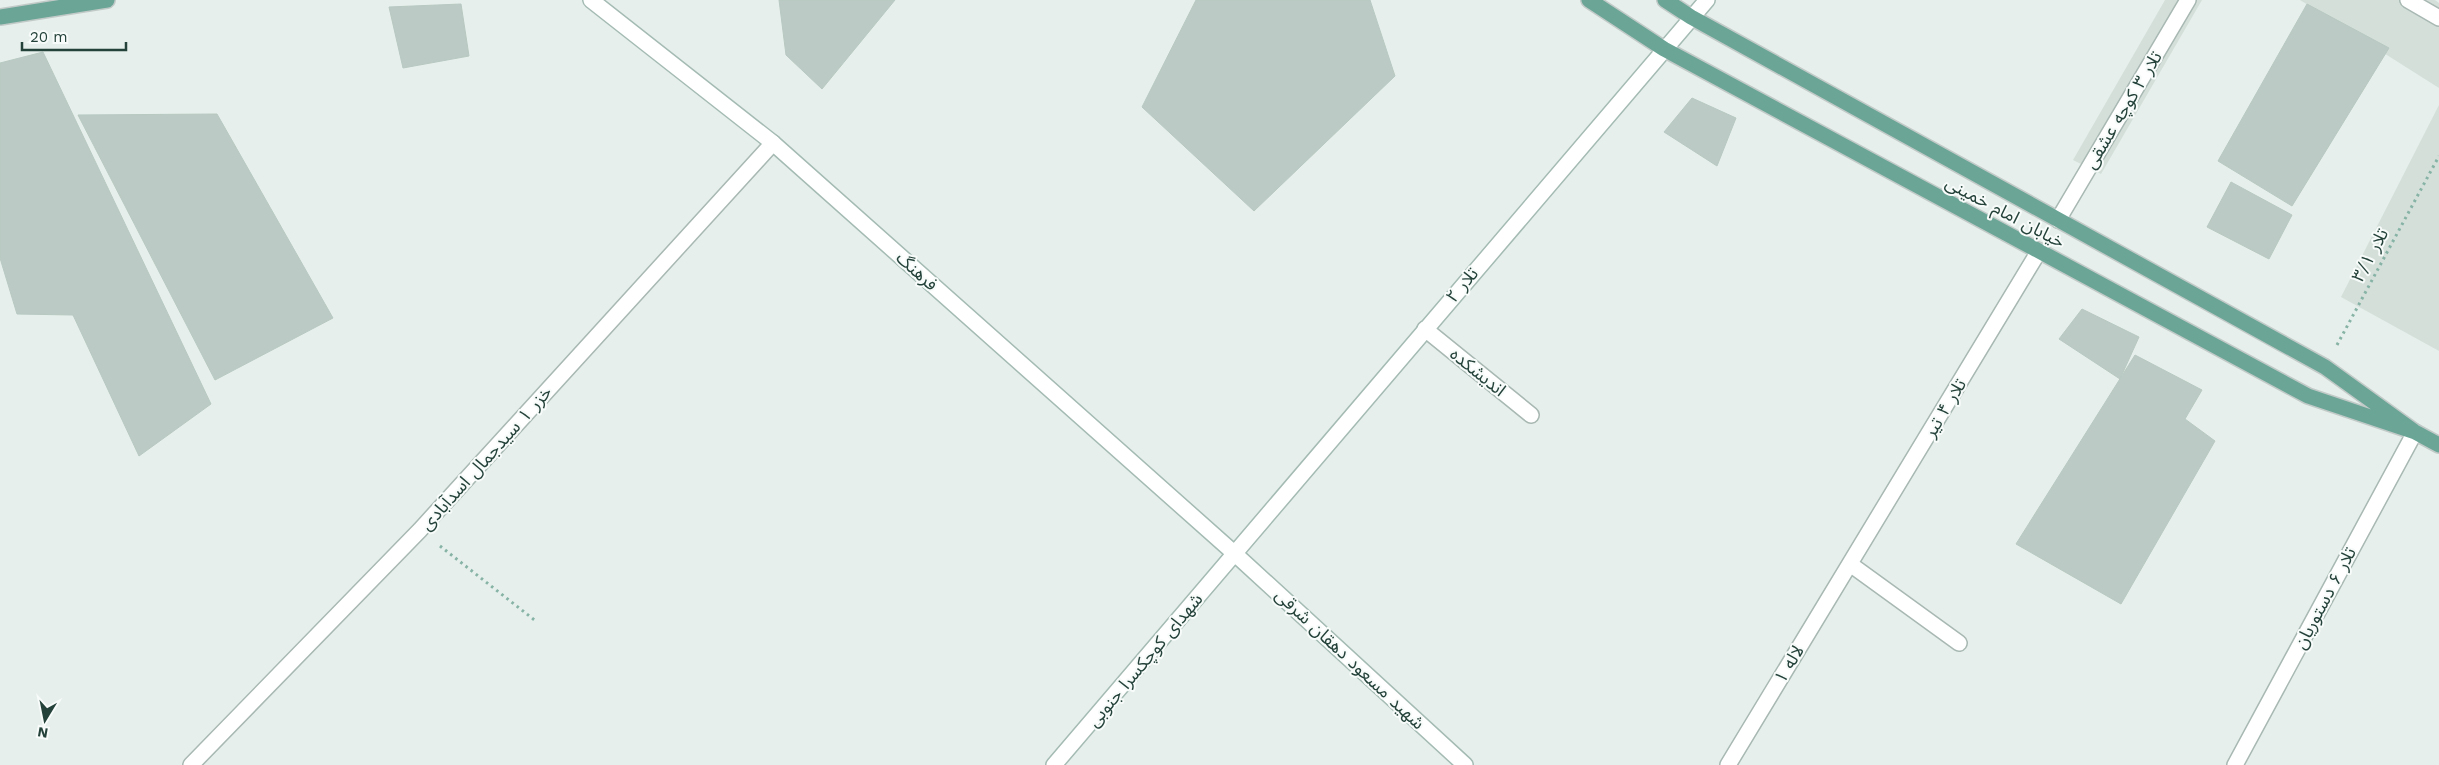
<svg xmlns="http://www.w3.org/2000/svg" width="2439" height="765" font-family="'Work Sans','Noto Sans Arabic',sans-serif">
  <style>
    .built { fill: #d4dfda }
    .building { fill: #bbcac4; stroke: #b8c9c2 }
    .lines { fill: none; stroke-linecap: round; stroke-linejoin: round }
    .service-casing { stroke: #a8b8b2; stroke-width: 18 }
    .minor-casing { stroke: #a8b8b2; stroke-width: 18 }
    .secondary-casing { stroke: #a4bbb3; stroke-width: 18 }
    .primary-casing { stroke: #c2cac8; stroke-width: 18 }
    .path { stroke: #86b3a5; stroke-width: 3; stroke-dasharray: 2.5 4; stroke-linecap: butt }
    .service { stroke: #fff; stroke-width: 15 }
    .minor { stroke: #fff; stroke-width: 15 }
    .secondary { stroke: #fff; stroke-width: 15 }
    .primary { stroke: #6aa596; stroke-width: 15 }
    .labels { text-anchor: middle; stroke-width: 4; stroke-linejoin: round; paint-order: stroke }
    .street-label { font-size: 18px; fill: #24423a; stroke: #f7fbf9 }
  </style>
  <rect width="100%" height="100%" fill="#e6efeb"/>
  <!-- built -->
  <path class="built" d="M2165,0H2202L2101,174L2073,160Z
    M2300,0H2435L2439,3V88Z
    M2439,105V351L2341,297Z"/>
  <!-- building -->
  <path class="building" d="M779,0H895L822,89L786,55Z
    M1196,0H1370L1395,76L1254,211L1142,107Z
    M461,4L469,56L403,68L389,7Z
    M2307,4L2389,48L2292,206L2218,161Z
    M43,52L211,404L139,456L73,315L17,314L0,258V63Z
    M1692,98L1736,118L1717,166L1664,132Z
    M217,114L333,318L215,380L78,115Z
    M2231,182L2292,215L2269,259L2207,227Z
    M2082,309L2139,337L2120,379L2059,339Z
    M2135,355L2202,390L2185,419L2215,441L2121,604L2016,544Z"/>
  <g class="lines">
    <!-- service casing -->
    <g class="service-casing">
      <path id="service" d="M2408,0L2439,18"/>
    </g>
    <!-- minor casing -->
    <g class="minor-casing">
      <path id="minor" d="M2058,220L2188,0
        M1425,329L1531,415
        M1850,564L1959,643
        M191,765L420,530L773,143
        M1728,765L2039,251
        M2235,765L2415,432"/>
    </g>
    <!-- secondary casing -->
    <g class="secondary-casing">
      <path id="secondary" d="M591,0L773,143L1234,553L1465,765
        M1054,765L1707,0"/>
    </g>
    <!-- primary casing -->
    <g class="primary-casing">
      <path id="primary" d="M1589,0L1664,49L2308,396L2415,432
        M1665,0L1691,17L2325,367L2415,432L2439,445
        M0,17L107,0"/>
    </g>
    <!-- path -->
    <path class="path" d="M2337,345L2439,156
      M440,546L537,622"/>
    <!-- service -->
    <use href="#service" class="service"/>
    <!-- minor -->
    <use href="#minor" class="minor"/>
    <!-- secondary -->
    <use href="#secondary" class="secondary"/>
    <!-- primary -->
    <use href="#primary" class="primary"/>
  </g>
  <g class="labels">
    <!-- street labels -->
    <g class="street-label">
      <text transform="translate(2123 110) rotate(-59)" y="6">تلار ۳ کوچه عشقی</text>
      <text transform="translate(2005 212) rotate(28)" y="6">خیابان امام خمینی</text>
      <text transform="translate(2370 255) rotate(-62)" y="6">تلار ۳/۱</text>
      <text transform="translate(917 271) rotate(42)" y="6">فرهنگ</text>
      <text transform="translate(1462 285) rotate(-50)" y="6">تلار ۲</text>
      <text transform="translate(1478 372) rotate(39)" y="6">اندیشکده</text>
      <text transform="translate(1945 408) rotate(-59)" y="6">تلار ۴ تیر</text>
      <text transform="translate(486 458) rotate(-48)" y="6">خزر ۱ سیدجمال اسدآبادی</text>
      <text transform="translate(2325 598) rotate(-62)" y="6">تلار ۶ دستوریان</text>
      <text transform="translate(1350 659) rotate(43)" y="6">شهید مسعود دهقان شرقی</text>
      <text transform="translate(1145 660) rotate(-50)" y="6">شهدای کوچکسرا جنوبی</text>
      <text transform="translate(1789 664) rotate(-59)" y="6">لاله ۱</text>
    </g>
  </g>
  <!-- north arrow -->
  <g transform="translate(45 720) rotate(190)" stroke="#f7fbf9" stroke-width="4" paint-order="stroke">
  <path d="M0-4L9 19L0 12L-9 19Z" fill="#24423a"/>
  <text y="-8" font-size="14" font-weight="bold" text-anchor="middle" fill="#24423a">N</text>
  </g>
  <!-- scale -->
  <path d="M22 42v8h104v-8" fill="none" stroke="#24423a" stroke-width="2.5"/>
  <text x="30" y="42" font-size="15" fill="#24423a" stroke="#f7fbf9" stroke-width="4" paint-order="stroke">20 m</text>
</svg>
